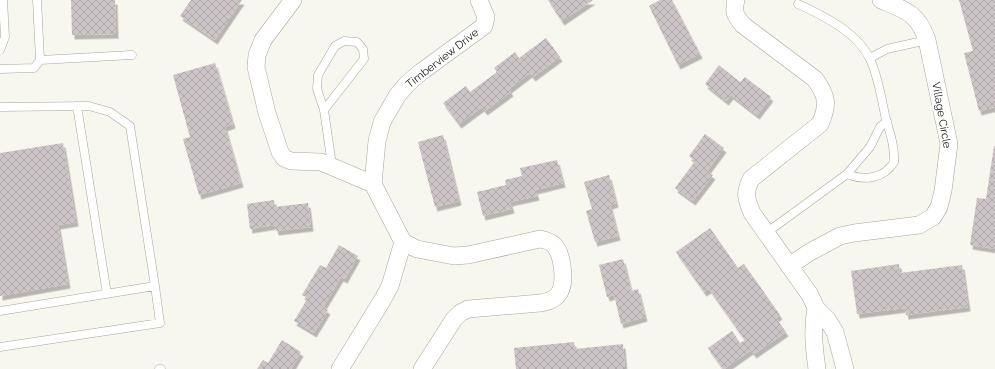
<svg xmlns="http://www.w3.org/2000/svg" width="995" height="369" font-family="Raleway,sans-serif">
  <style>
    .building { fill: url(#building-cross-hatch); filter: url(#shadow) }
    .lines { fill: none; stroke-linecap: round; stroke-linejoin: round }
    .service-casing { stroke: #a6a59d; stroke-width: 9 }
    .minor-casing { stroke: #a6a59d; stroke-width: 18 }
    .service { stroke: #fff; stroke-width: 8 }
    .minor { stroke: #fff; stroke-width: 17 }
    .labels { text-anchor: middle; stroke-width: 4; stroke-linejoin: round; paint-order: stroke }
    .street-label { font-size: 11px; fill: #151512; stroke: #fff }
  </style>
  <defs>
    <pattern id="building-cross-hatch" width="8" height="8" patternUnits="userSpaceOnUse"><rect width="8" height="8" fill="#ccc4c7"/><path d="M0 0l8 8M0 8l8-8" fill="none" stroke="#aea8aa"/></pattern>
    <filter id="shadow"><feDropShadow dx="2.5" dy="4.5" stdDeviation="0" flood-color="#0004"/></filter>
  </defs>
  <rect width="100%" height="100%" fill="#f8f7ef"/>
  <!-- building -->
  <path class="building" d="M71,0H115L116,34L72,35Z
    M191,0H242L215,40L180,16Z
    M548,0H593L562,21Z
    M660,0H672L700,54L678,65L649,6Z
    M959,0H995V107L979,111L964,53L973,51Z
    M546,38L560,57L533,77L530,73L509,89L511,92L485,111L482,107L459,124L443,103L466,86L470,92L497,72L494,68L515,52L519,58Z
    M215,63L233,124L225,127L241,183L199,195L183,139L190,137L173,75Z
    M719,65L740,82L745,77L771,97L757,115L731,95L726,101L705,84Z
    M705,134L724,148L707,171L713,175L693,201L675,188L695,161L689,156Z
    M443,135L459,201L435,207L418,142Z
    M63,143L76,222L58,225L68,284L0,296V153Z
    M994,146L995,147V249L970,245L977,198L986,199Z
    M557,160L563,183L535,190L537,196L510,202L512,209L483,216L477,192L506,185L505,180L522,176L520,168Z
    M609,175L616,203L610,205L618,236L595,242L586,211L592,209L584,182Z
    M274,200L275,207L308,203L311,227L276,231L275,225L250,229L247,204Z
    M710,228L738,268L744,264L780,315L776,318L786,332L754,354L751,350L724,369H723L708,348L732,331L740,343L745,340L709,289L704,292L676,252Z
    M339,245L358,256L345,279L341,277L323,307L328,310L314,333L294,321L308,298L302,295L320,265L326,268Z
    M623,259L631,291L638,289L645,317L621,324L614,295L607,297L599,265Z
    M899,264L900,273L962,265L968,307L906,315L905,308L857,314L851,271Z
    M282,340L301,352L291,369H257L263,360L268,363Z
    M574,342L575,349L623,344L625,369H516L514,348Z"/>
  <g class="lines">
    <!-- service casing -->
    <g class="service-casing">
      <path id="service" d="M798,4C824,16 857,32 870,59C878,76 881,96 885,115C889,131 895,145 894,162C884,179 864,181 847,174
        M0,50L5,37L3,0
        M870,58L887,49L927,40
        M40,60L132,55
        M0,69L34,68L40,60L37,0
        M77,106L107,294
        M0,107L89,106L110,112L130,126L155,286L0,311
        M324,110L364,59L363,49L357,42L344,41L335,46L318,75L317,89L324,110L332,165
        M766,233L847,174L870,147L880,127L887,121
        M0,347L160,323L155,286
        M159,369H161"/>
    </g>
    <!-- minor casing -->
    <g class="minor-casing">
      <path id="minor" d="M293,0L263,40L257,55L256,67L267,113L280,152L284,158L291,161L321,162L373,184
        M736,0C733,11 735,16 743,25L815,79C827,96 829,104 820,124L751,179C744,194 746,198 752,213L810,295L816,308L827,319L835,332L845,369
        M789,266L810,252L840,236L854,233L919,225L933,217L939,207L943,191L949,144L927,40C918,13 905,10 881,0
        M816,308C812,329 814,348 817,369
        M340,369L383,299L390,286L403,242
        M422,369L454,319L460,313L468,309L540,303C546,302 552,301 557,296C567,286 563,255 554,245C550,241 545,240 540,239L468,255L454,256L417,249L403,242L373,184L377,141L382,122L397,96L407,84L421,72L484,26L486,17L479,0"/>
    </g>
    <!-- service -->
    <use href="#service" class="service"/>
    <!-- minor -->
    <use href="#minor" class="minor"/>
  </g>
  <g class="labels">
    <!-- street labels -->
    <g class="street-label">
      <text transform="translate(442 58) rotate(-38)" y="4">Timberview Drive</text>
      <text transform="translate(942 115) rotate(80)" y="4">Village Circle</text>
    </g>
  </g>
</svg>
